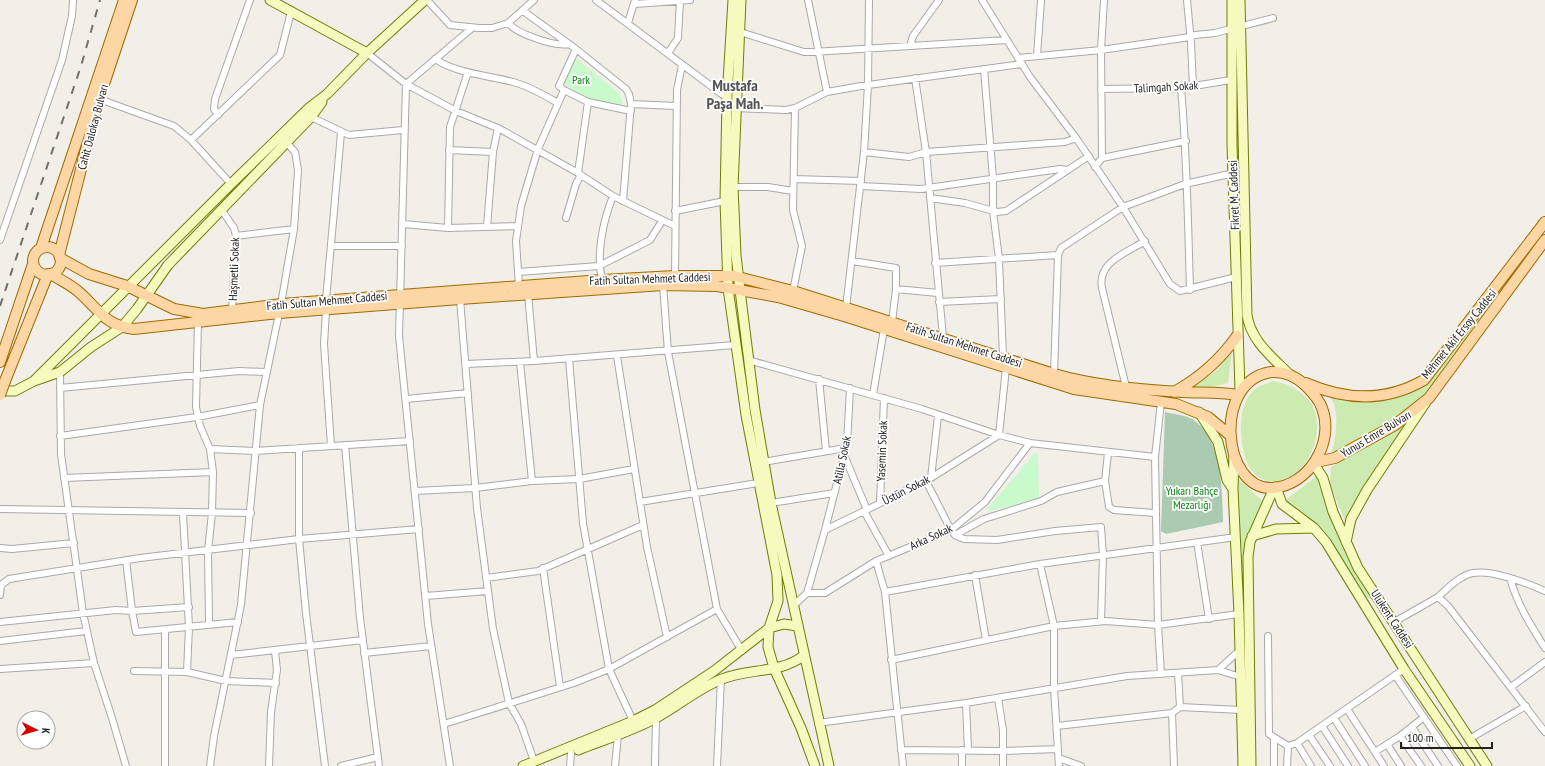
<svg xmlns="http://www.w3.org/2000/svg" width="1545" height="766" font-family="'PT Sans Narrow',sans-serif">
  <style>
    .grass { fill: #cdebb0 }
    .cemetery { fill: #aacbaf }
    .park { fill: #c8facc }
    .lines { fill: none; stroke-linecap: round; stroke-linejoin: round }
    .street-casing { stroke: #a9a9a9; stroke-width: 8 }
    .secondary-casing { stroke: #707d05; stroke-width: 11 }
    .primary-casing { stroke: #a06b00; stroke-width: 12 }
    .street { stroke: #fff; stroke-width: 6 }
    .secondary { stroke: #f7fabf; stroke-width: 9 }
    .primary { stroke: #fcd6a4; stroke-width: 10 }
    .rail { stroke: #707070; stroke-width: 2; stroke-dasharray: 8 8; stroke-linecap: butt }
    .primary-bridge-casing { stroke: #a06b00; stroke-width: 12; stroke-linecap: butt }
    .primary-bridge { stroke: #fcd6a4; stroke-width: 10 }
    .labels { text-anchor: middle; stroke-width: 3.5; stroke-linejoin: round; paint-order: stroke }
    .park-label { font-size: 12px; fill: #0c8416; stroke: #fff }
    .street-label { font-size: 12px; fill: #222; stroke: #fff }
    .district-label { font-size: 16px; font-weight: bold; fill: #555; stroke: #fff }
  </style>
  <rect width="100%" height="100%" fill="#f2efe9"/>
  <!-- grass -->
  <path class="grass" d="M1512,271L1515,272L1428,394L1394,421L1330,456C1336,441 1340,412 1331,398C1367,400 1389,404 1421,386Z
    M1232,351L1228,383L1213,387L1191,388L1216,371Z
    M1272,381C1286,383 1297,388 1307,398C1324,416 1318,450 1301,468C1283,487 1256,487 1246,460C1239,439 1236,401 1258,387C1263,385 1268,383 1272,381Z
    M1410,422L1347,526L1330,484L1331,467Z
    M1317,476C1328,520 1350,560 1372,599L1365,597L1323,531L1284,501Z
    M1238,479L1266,504L1249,534L1246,754Z"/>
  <!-- cemetery -->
  <path class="cemetery" d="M1165,412C1173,414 1185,415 1192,419C1223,438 1222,490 1223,522L1166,534L1161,531Z"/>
  <!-- park -->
  <path class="park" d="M574,57L619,93L623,103L618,106C598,100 576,98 562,81Z
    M1035,453L1038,454L1039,499L989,511L987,509Z"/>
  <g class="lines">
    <!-- street casing -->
    <g class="street-casing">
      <path id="street" d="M427,0L450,25L479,28H492L508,23L534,0
        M596,0L727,98L735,108L786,110L795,108L827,92L861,86L1022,64
        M808,0L827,92
        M982,0L1030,77L1076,138L1123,207L1170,284L1180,291L1236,277
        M1187,0L1191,43L1193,87
        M635,4L690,0
        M523,11L576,49L626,89L629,94L631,104
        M508,23C517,34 555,47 569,44
        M628,23L635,0
        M740,32L804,52H813L1007,40
        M910,46L913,36L939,0
        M576,49L559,86L564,90L588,102
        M367,53L406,84L456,111L500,129L578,173
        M668,53L678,38L680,0
        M1037,56L1041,0
        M1018,58L1101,50L1190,37L1195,35L1215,33L1273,18
        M435,59C458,74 487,75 513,82C529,86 544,95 558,103
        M984,69L993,178V211L999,259L1003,357
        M915,78L926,152L943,337
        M1181,88C1187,155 1188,222 1190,290
        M1101,89L1181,88L1231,80
        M99,99L174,126L191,140L231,184
        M631,111L588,102L578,173L613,196L675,226
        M218,115L214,109L215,99L250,0
        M311,117L349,135L403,130
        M191,140L280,55L291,12
        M449,150L493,152
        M864,152L909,157L926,152L1065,142L1076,138
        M1102,158L1186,141
        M1095,167L1102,158L1101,50L1104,0
        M794,179L861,181
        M861,186L921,189L1060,169L1068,170
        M733,187H768L793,191
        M930,198L965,203L997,212L1006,211L1089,156
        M623,201L631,104L676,106
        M221,209L234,228L236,236L232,310
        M675,211L725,201
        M566,218L576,184L581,175
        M403,224L448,228L517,226
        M487,227L493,152L498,128
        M448,228L450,127L468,72
        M236,236L294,229
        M0,240L62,60L72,16L73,0
        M331,246H402
        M852,261L896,268V289L892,322
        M935,263L1058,255
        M518,272L599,266L650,240L662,221
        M675,276L677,90L682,65
        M602,280C596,254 603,221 613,196
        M663,285L668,352L717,609L742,651
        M519,286L516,241L521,206L538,149L564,90
        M896,289L938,293
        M793,291L802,246L793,210L795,108
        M528,294L534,361L735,345
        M460,299L477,508L493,629L509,703L521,724L534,761
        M326,300L341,133
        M939,302L1001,299
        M846,308L864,152L868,85L869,0
        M326,310L324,344L331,446
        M198,321L196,407L200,426L210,449L213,472L212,513L208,551L209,624
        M617,356L647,547L667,637
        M569,359L583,523L609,669L633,721
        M748,360L922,409L999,435L1030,443L1155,457
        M520,362L532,481
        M466,364L534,361
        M60,372L61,454L83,613L94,663L112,718L126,766
        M1054,374L1058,255L1061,248L1123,207L1185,184L1234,173
        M819,379L826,451
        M1126,387L1102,288C1097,262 1126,253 1145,241
        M60,388L239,371L265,372
        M873,395L884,329
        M406,399L468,393
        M60,436L197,417L260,405
        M345,445L360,618L379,766
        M299,448V539L306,613L325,766
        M210,449L255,451L410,441
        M1108,453L1105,481L1109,507L1114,510L1155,513
        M844,455L867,510
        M763,462L846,448
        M64,478L213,472
        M931,478L938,416
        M926,481L951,530L955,535L964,539L997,540L1055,531L1101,527L1103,555L1101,621
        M415,491L475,488L532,481L579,479L634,469
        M640,502L758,483
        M771,503L834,493
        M880,503L884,398
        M0,509L251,513
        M864,511L889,556
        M183,513L189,627L187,672
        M825,530L847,444L850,388
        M955,535L984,519L1041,501L1057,492L1105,481
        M1197,542L1209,619
        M0,548L12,549L74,543
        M126,560L132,611L136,632L238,622
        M876,561L885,592L903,766
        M1040,564L1054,626V689L1059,766
        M543,568L560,687
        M975,575L986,640
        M486,578L538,571L643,525
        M1510,578C1517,604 1531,626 1545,648
        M885,592L1040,564L1236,537
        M807,593H825L876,561L951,530L985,502L1030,443
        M0,595L1,585L9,579L140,558L299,539L419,529
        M426,596L488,591
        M1438,597C1447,589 1460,575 1473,573C1493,570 1527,583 1545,591
        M793,606L807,593L825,530L926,481L999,435L1006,368
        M0,622L116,610L132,611L189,607
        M1394,622L1438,597L1448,606L1545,732
        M165,630V766
        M1268,636L1269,734L1288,746L1297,743L1404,669
        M0,641L86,631
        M364,653L431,646
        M231,655L363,640
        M891,660L1054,626L1106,621L1158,625L1239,614
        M0,669L94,663
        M1218,670L1241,677
        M134,671L187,672L226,681L276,683
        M1161,674L1158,625L1155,457L1161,402
        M1395,675L1457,766
        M1511,687L1545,662
        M998,698L1003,730V766
        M966,703L968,750
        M1180,707L1241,710
        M1347,709L1384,766
        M1334,718L1365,766
        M818,723L966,703L1127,676L1218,670L1240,650
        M444,724L574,683L609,669L717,609
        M1057,726L1172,713
        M1322,726L1348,766
        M1412,727L1438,766
        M1309,735L1330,766
        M1400,736L1421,766
        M1274,738V766
        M1469,739L1526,706
        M1297,743L1311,766
        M1387,744L1401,766
        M901,750L1004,751L1058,749
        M1375,752L1400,736L1424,717
        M1059,758L1081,766
        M210,766L214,736L241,605L260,405L281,304L294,229L298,170L295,152L286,142
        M269,766L271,712L277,670L275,651
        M341,766L378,757
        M450,766L428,624L399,336L406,84L472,28
        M570,766L571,753
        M615,766L618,735
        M655,766L656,718
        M717,766L721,679
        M962,766V750
        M1174,766L1172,713L1180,707L1178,673
        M1287,766L1288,746"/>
    </g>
    <!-- secondary casing -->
    <g class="secondary-casing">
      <path id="secondary" d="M270,0L367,53
        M733,0L727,98L725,201L728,288L746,415L777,575L778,601L769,628L768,647L774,668L801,728L815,766
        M741,0L733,187L736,255L740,290L755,410L771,503L829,766
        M1232,0V145L1240,390
        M1240,0L1247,315C1251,341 1272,357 1289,374
        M34,381L231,184L310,107L327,94L367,53L425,0
        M0,391H15L34,381L60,372L91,347L122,327L137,309L168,265L311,117L322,102
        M1199,412L1218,442L1227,480L1233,489
        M1234,454L1233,489L1239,614L1243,766
        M1314,464L1323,478L1333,512L1358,568L1487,766
        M1276,487L1282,504L1314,528L1326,542L1404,669L1470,766
        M1252,536L1276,529L1314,528
        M1346,542L1351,519L1367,490L1426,402
        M578,750C604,740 632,731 656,718C678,706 699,688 722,679C748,668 780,674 803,656
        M523,766L633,721L655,710L714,671L769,628L784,624L797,626
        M1251,766L1248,557L1250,542L1274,488"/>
    </g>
    <!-- primary casing -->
    <g class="primary-casing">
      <path id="primary" d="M33 261a14 14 0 1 1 28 0a14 14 0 1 1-28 0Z
        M41,248L124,0
        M59,255L99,99L132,0
        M60,258L89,274L127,286L174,309L203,314L281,304L602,280L675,276H734L793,291L1054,374C1096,386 1140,390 1183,392C1202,393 1219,392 1238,395
        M51,274C60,280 72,285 80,293C99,310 106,326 134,329L279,313L460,299L663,285L717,286L778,297L844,316L1074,389L1176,404L1208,417L1231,436
        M0,362L33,264
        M1271,372C1285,371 1296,376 1306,386C1312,392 1319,399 1322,408C1335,442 1309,486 1272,488C1222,490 1212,381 1271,372Z
        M5,381L48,274
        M1306,383C1347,401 1386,402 1424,380L1545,222
        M1174,392C1200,378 1220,360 1237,336
        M1316,462L1335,458L1395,425L1429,398L1545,240"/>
    </g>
    <!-- street -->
    <use href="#street" class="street"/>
    <!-- secondary -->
    <use href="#secondary" class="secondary"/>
    <!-- primary -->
    <use href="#primary" class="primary"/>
    <!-- rail -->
    <path class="rail" d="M0,306L81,66L100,0"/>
    <!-- primary-bridge casing -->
    <g class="primary-bridge-casing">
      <path id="primary-bridge" d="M0,395L5,381"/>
    </g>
    <!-- primary-bridge -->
    <use href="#primary-bridge" class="primary-bridge"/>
  </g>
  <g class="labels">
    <!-- park labels -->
    <g class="park-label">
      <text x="581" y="84">Park</text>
      <text x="1192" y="495">Yukarı Bahçe<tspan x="1192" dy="14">Mezarlığı</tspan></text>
    </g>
    <!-- street labels -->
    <g class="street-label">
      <text transform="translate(1166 87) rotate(-3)" y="4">Talimgah Sokak</text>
      <text transform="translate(93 127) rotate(-75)" y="4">Cahit Dalokay Bulvarı</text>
      <text transform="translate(1234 195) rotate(-92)" y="4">Fikret M. Caddesi</text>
      <text transform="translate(234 269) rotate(-88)" y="4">Haşmetli Sokak</text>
      <text transform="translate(650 279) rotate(-2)" y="4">Fatih Sultan Mehmet Caddesi</text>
      <text transform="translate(327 301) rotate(-5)" y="4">Fatih Sultan Mehmet Caddesi</text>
      <text transform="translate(1459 334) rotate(-51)" y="4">Mehmet Akif Ersoy Caddesi</text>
      <text transform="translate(964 345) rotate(18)" y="4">Fatih Sultan Mehmet Caddesi</text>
      <text transform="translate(1376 434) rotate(-31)" y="4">Yunus Emre Bulvarı</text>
      <text transform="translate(882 451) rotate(-88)" y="4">Yasemin Sokak</text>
      <text transform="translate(842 460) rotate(-78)" y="4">Atilla Sokak</text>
      <text transform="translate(906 490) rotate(-27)" y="4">Üstün Sokak</text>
      <text transform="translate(931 537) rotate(-25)" y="4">Arka Sokak</text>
      <text transform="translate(1392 619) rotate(57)" y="4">Ulukent Caddesi</text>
    </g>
    <!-- district labels -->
    <g class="district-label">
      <text x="735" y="91">Mustafa<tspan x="735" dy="18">Paşa Mah.</tspan></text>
    </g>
  </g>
  <!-- north arrow -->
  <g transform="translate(36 730) rotate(95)"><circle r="19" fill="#ffffff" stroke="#a7a7a7"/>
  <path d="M0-3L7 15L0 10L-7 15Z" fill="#d40000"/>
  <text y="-6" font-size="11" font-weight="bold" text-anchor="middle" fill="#222222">K</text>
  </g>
  <!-- scale -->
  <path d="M1401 742v6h91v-6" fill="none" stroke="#222222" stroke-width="2"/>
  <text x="1407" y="742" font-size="12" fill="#222222" stroke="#ffffff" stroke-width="3" paint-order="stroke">100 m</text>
</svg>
